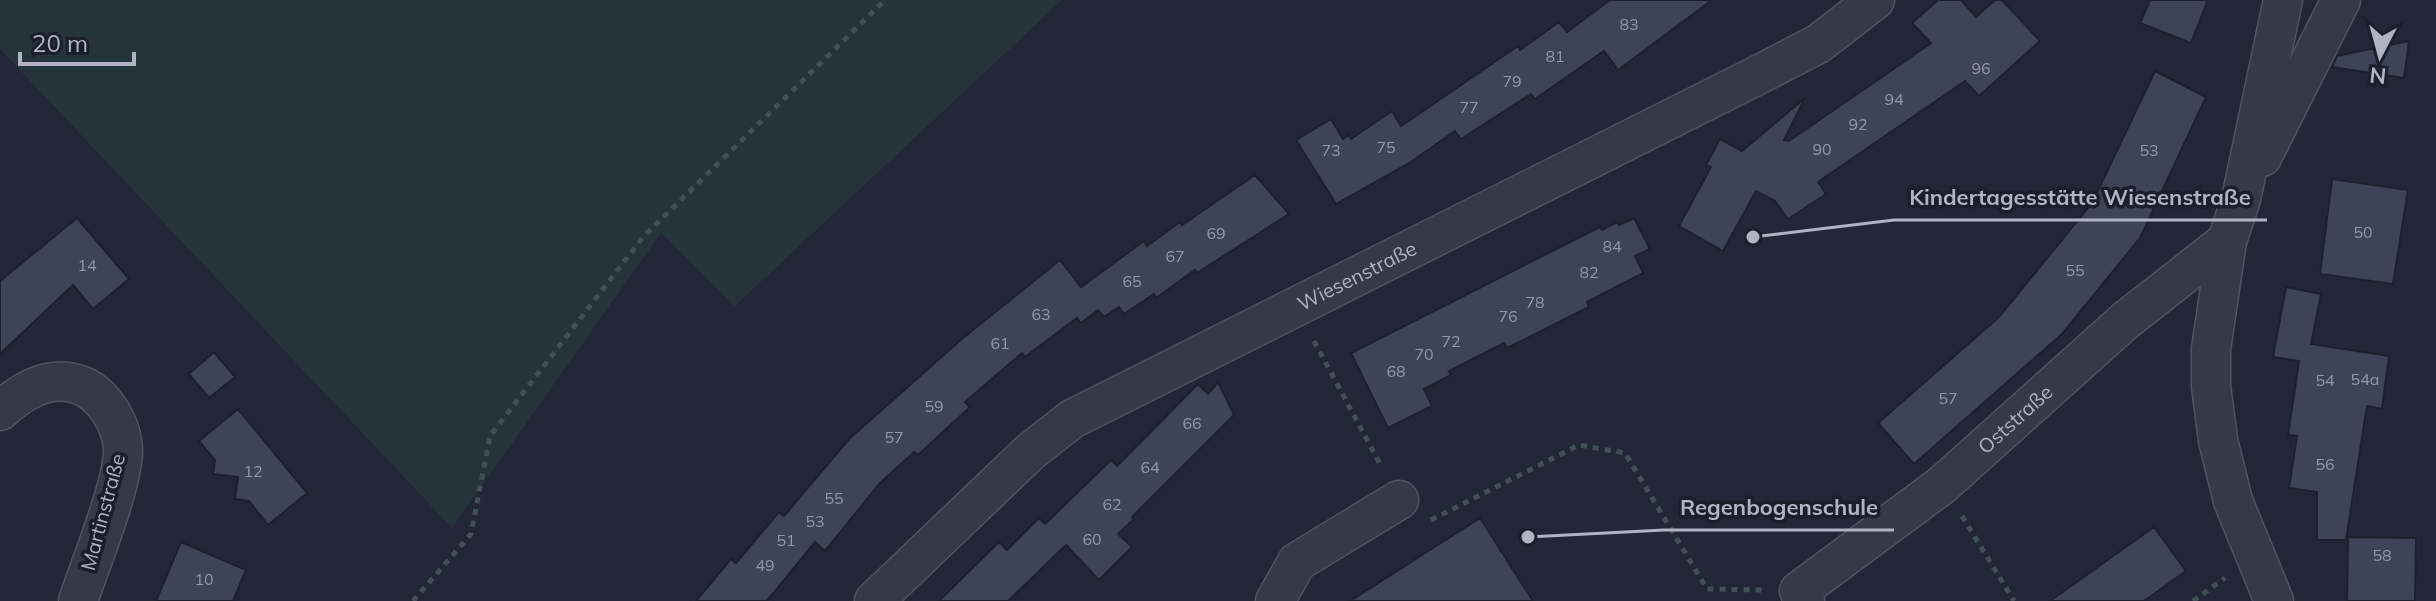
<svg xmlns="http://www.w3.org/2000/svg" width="2436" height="601" font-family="Mulish,sans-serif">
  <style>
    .green { fill: #25333a }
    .building { fill: #3e4358; stroke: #1d202f; stroke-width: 2 }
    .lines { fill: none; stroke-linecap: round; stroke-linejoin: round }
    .minor-casing { stroke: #505363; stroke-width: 41 }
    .path { stroke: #424f57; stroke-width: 5; stroke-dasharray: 6 6; stroke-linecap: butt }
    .minor { stroke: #363949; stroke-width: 38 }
    .labels { text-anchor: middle; stroke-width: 7; stroke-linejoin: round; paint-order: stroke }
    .number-label { font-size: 16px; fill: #9497aa }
    .street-label { font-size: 20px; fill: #b0b3c5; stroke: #1b1e2d }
    .leader { fill: none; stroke: #b0b3c5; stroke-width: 3 }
    .callout-dot { fill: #b0b3c5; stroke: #1b1e2d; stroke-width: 3 }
    .callout-label { font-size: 22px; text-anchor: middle; font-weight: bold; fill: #b0b3c5; stroke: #1b1e2d; stroke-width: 7; stroke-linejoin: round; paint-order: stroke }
  </style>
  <rect width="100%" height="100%" fill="#222638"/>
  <!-- green -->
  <path class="green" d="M0,0H1062L735,306L661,233L452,528L0,49Z"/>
  <!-- building -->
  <path class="building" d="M1610,0H1712L1618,70L1604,51L1535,99L1531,94L1461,139L1455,131L1409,163L1336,204L1296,140L1331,119L1343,139L1349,135L1351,139L1392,111L1401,126L1518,46L1520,50L1559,22L1567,32Z
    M1938,0H1961L1976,17L1995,0H2002L2040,41L1979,96L1965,81L1818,182L1826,194L1788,219L1775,201L1756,191L1723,251L1679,226L1711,167L1706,165L1720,139L1742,151L1805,98L1784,140L1789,141L1931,43L1912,23Z
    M2150,0H2208L2191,43L2140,23Z
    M2409,41L2404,78L2332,67L2337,56Z
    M2155,71L2206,97L2140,238L2062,334L1914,464L1878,423L1999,317L2092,203Z
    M1255,175L1289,214L1197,273L1195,270L1156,298L1154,294L1124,314L1119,307L1104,317L1098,310L1081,323L1077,318L1025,357L1022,353L965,402L970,407L918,455L914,452L880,483L825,551L815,542L767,601H696L731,559L736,563L779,512L784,516L849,439L963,338L1060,260L1081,287L1144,241L1147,246L1180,222L1182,225Z
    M2332,179L2408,190L2393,284L2320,274Z
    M77,218L129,279L93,309L73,285L0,354V281Z
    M1634,218L1650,249L1635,256L1643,273L1587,302L1589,307L1507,348L1504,343L1449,371L1451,375L1424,389L1432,406L1388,428L1351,353L1600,227L1602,230L1617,222L1619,225Z
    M2286,287L2321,294L2311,344L2389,356L2382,409L2367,406L2346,540H2317V492L2289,488L2297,436L2288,435L2299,361L2273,357Z
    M214,352L235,377L209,398L189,374Z
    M1218,382L1234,415L1132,517L1134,519L1118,534L1132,547L1099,580L1066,545L1008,601H939L999,542L1007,550L1039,518L1045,524L1111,460L1117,466L1198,384L1208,394Z
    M238,409L307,493L268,525L249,501L235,499L238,477L213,474L215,460L199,441Z
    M1480,518L1533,601H1350Z
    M2154,527L2186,571L2144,601H2050Z
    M2348,537L2416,538L2415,601H2347Z
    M181,542L246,570L233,601H156Z"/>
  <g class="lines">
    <!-- minor casing -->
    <g class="minor-casing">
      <g id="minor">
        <path d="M2262,157L2341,0"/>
        <path d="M0,411C21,392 47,375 77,384C104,392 123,426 123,452C122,487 90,565 78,601"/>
        <path id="s1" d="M874,601L1030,452L1072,419L1758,75L1818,44L1875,0"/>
        <path d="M1275,601L1297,562L1399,500"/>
        <path id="s2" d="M1805,601L1799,591L1942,485L2126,320L2227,241"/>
        <path d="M2274,601L2233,501L2218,440L2211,386V349L2227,241L2241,199L2283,0"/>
      </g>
    </g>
    <!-- path -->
    <path class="path" d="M1314,341L1381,466
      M1962,516L2014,601
      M1431,520L1579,445L1625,453L1707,589L1762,590
      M413,601L471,534L490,436L643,237L885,0
      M2193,601L2225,578"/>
    <!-- minor -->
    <use href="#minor" class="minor"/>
  </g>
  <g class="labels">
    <!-- number labels -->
    <g class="number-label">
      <text x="1629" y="30">83</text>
      <text x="1555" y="62">81</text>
      <text x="1981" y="74">96</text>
      <text x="1512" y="87">79</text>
      <text x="1894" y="105">94</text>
      <text x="1469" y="113">77</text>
      <text x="1858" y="130">92</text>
      <text x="1386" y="153">75</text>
      <text x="1822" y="155">90</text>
      <text x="1331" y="156">73</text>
      <text x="2149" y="156">53</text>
      <text x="2363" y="238">50</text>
      <text x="1216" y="239">69</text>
      <text x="1612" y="252">84</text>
      <text x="1175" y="262">67</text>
      <text x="87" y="271">14</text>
      <text x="2075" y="276">55</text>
      <text x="1589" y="278">82</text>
      <text x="1132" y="287">65</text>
      <text x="1535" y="308">78</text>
      <text x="1041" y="320">63</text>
      <text x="1508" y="322">76</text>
      <text x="1451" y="347">72</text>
      <text x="1000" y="349">61</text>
      <text x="1424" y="360">70</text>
      <text x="1396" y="377">68</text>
      <text x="2365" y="385">54a</text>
      <text x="2325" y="386">54</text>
      <text x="1948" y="404">57</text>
      <text x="934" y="412">59</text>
      <text x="1192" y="429">66</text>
      <text x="894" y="443">57</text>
      <text x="2325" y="470">56</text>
      <text x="1150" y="473">64</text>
      <text x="253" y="477">12</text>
      <text x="834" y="504">55</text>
      <text x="1112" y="510">62</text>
      <text x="815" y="527">53</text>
      <text x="1092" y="545">60</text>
      <text x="786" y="546">51</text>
      <text x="2382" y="561">58</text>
      <text x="765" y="571">49</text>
      <text x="204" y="585">10</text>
    </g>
    <!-- street labels -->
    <g class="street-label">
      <text dy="7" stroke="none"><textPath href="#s1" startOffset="588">Wiesenstraße</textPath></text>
      <text dy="7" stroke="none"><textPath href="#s2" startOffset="288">Oststraße</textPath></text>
      <text transform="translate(103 512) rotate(-75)" y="7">Martinstraße</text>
    </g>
  </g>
  <!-- callouts -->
  <path class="leader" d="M1753 237L1894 220H2267M1528 537L1664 530H1894"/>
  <g class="callout-dot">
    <circle cx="1753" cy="237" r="8"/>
    <circle cx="1528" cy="537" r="8"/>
  </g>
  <g class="callout-label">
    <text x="2080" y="205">Kindertagesstätte Wiesenstraße</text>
    <text x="1779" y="515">Regenbogenschule</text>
  </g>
  <!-- north arrow -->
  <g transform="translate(2380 56) rotate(186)" stroke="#1b1e2d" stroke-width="6" paint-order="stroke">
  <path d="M0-6L14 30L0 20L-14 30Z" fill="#b0b3c5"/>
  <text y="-12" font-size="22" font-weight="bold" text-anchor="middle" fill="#b0b3c5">N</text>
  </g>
  <!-- scale -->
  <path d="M20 52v12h114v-12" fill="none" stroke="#b0b3c5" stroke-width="4"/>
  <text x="32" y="52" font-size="24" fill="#b0b3c5" stroke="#1b1e2d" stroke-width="6" paint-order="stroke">20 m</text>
</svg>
